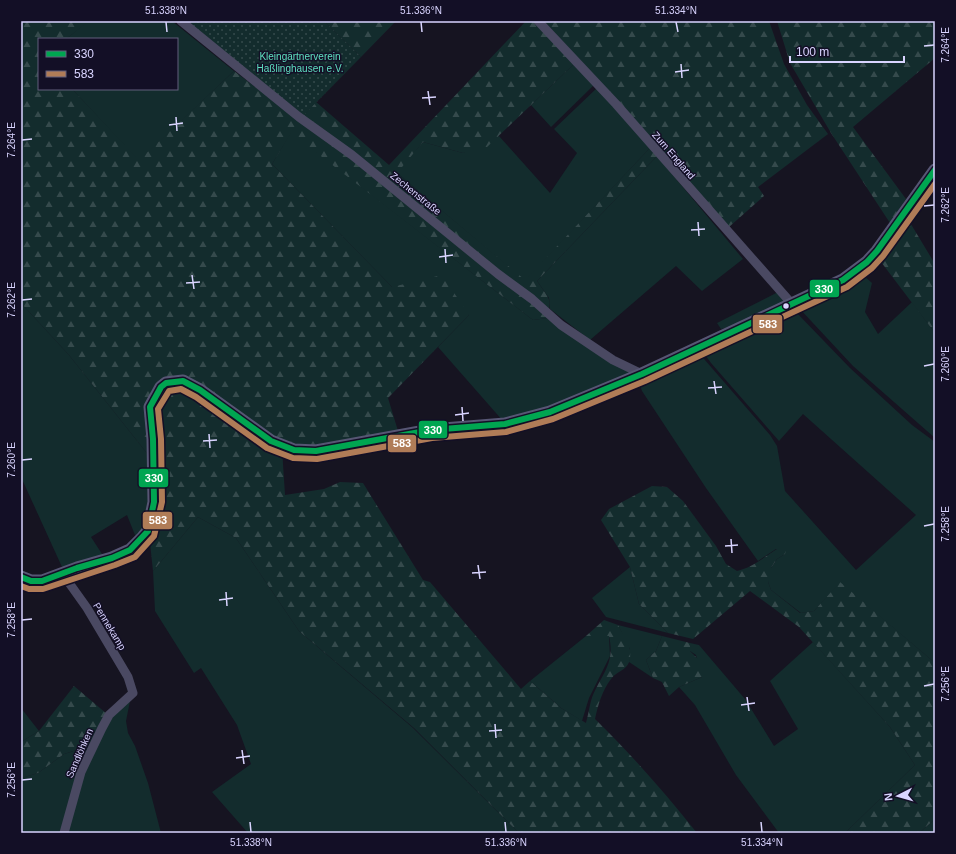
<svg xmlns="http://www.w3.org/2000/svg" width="956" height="854" font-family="Helvetica,sans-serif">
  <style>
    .grass { fill: #132c2d }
    .forest { fill: url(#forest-firs) }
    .garden { fill: url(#garden-dots) }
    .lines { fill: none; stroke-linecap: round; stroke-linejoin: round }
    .street { stroke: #4a4962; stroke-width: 9 }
    .secondary { stroke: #575674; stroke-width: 13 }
    .bus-1-casing { stroke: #130f26; stroke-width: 9 }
    .bus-2-casing { stroke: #130f26; stroke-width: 9 }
    .bus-1 { stroke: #00a651; stroke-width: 6 }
    .bus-2 { stroke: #b07c57; stroke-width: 6 }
    .ticks { fill: none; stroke: #d9d4ff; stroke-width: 1.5 }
    .bus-dot { fill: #d9d4ff; stroke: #130f26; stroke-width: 1.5 }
    .labels { text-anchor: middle; stroke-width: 3; stroke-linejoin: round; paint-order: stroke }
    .park-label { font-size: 10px; fill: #5fe0c0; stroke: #130f26 }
    .street-label { font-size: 10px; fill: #d9d4ff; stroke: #130f26 }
    .line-badge { stroke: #130f26; stroke-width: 1.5 }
    .badge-label { font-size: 11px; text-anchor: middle; font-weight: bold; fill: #fff }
    .neatline { fill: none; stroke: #d9d4ff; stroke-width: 1.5 }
    .ticks-label { font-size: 10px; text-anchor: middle; fill: #d9d4ff }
  </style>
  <defs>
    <pattern id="forest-firs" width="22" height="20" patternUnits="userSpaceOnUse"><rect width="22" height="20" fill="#132c2d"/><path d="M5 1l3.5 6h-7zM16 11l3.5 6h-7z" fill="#354a4c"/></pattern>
    <pattern id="garden-dots" width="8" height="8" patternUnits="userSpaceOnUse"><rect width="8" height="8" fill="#132c2d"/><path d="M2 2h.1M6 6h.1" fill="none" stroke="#354a4c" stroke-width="1.8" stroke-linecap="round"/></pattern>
  </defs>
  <rect width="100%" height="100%" fill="#161421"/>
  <!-- grass -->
  <path class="grass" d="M88,21H172L234,71L139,161L72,89H177V39H66Z
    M575,63L595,84L551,127L531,105Z
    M598,87L650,148L525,281L396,172L423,142L463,153L499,136L550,193L577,153L554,129Z
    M291,132L533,320L547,318L632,373L557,406L503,421L438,347L469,315L392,287L272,164Z
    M657,156L743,259L702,291L676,266L590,340L550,309L549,298L537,281Z
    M863,275L872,283L865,312L878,334L912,302L935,333V438L853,366L799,308L844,287Z
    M780,291L784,302L730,327L721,329L717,323Z
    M21,303L69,355L150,457L151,501L145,529L137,540L127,515L91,537L104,557L62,567L21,477Z
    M795,311L850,368L912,425L935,442V663L840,583L814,611L801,613L771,590L768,582L771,568L777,559L785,554L776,549L758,561L706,488L642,391L638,379L698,352L770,435L777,446L785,491L856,570L916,515L803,414L779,441L711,363L703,352L735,336Z
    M198,517L236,538L299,631L412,727L519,833H248L212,792L251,764L237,725L201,668L194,673L155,611L153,571Z
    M630,567L639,604L668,633L606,617L592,598Z
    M618,625L662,636L656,651L646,660L653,678L629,662L630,649Z
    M586,636H609L610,656L589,698L582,721L561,708L530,681Z
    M813,642L890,727L915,765L845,833H779L736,775L695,705L679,687L702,677L696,655L690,651V643L699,645L745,699L774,746L798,729L770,681Z
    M131,696L126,721L128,733L135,746L148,783L161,833H21V778L38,773L64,754L96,744L110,716Z
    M21,708L39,731L21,742Z
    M935,819V833H919Z"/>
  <!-- forest -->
  <path class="forest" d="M21,21H89L66,39H39V89H72L139,160L234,71L299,120L316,102L389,165L526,21H536L575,63L487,147L463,153L423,142L397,173L525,280L650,148L657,156L537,281C548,298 553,297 547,318L533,320L291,133L272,164L392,287L442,275L469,315L388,398L398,431L314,448L271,438L201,388L159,385L150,457L69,355L21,303Z
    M324,21H396L361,57Z
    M544,21H769L784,64L807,105L828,134L758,187L764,196L729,227Z
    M777,21H935V58L853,127L906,199L890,223L831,133L790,63Z
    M909,221L935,264V333L878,258Z
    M182,383L282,449L285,495L324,489L340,482L363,483L423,580L430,582L521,689L530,681L561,708L586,723C588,716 589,708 591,701C599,676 616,666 609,636H586L604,620L618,625C622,633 629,642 630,650C632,671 620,668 611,679C602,691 598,705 595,719C633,756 664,792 697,833H519L414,728L299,631L236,538L198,517L153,571L149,533L152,407L162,389Z
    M652,486L667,487L683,501L716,546L726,564L737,571C756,567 770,551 788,543L785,554L777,559L771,568L772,575L768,582L771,590L800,613L814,611L840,582L935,663V819L919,833H845L915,765L890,727L799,627L750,591L693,639L668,633L639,604L630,567L601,520L609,509Z
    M662,636L690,643V651L705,666L702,677L679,687L669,696L662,682L653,678L646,660L656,651Z
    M74,686L107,714L92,745L64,754L38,773L21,778V742L39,731Z"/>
  <!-- garden -->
  <path class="garden" d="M185,21H324L361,57L302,117Z"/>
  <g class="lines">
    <!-- street -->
    <path class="street" d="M181,21L299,117L352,155L498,274L532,299L561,325L613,360L642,374
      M538,21L616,104L792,304
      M62,573L87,608L128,677L133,693L109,715L102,728L81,772L64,833"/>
    <!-- secondary -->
    <path class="secondary" d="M21,577L31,581H42L77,568L112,558L130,550L143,537L148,531L154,502L153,439L150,407L161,387L166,383L183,381L200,390L271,441L294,450L316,451L431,430L505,424L550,412L642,374L843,280L867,262L877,251L935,170"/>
    <!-- bus-1 casing -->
    <g class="bus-1-casing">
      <path id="bus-1" d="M21,577L31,581H42L77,568L112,558L130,550L148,531L154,502L153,439L150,407L161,387L166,383L183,381L200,390L271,441L294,450L316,451L431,430L505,424L550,412L642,374L843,280L867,262L877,251L935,170"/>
    </g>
    <!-- bus-2 casing -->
    <g class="bus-2-casing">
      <path id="bus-2" d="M21,586L29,589H43L115,565L135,557L154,536L162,502L161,439L158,409L169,391L181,389L196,397L267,448L293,458L317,459L432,438L506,432L553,419L645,381L847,287L872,268L883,256L935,184"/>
    </g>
    <!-- bus-1 -->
    <use href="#bus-1" class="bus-1"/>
    <!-- bus-2 -->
    <use href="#bus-2" class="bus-2"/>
  </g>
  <!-- ticks -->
  <path class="ticks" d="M166,22L167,32M421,22L422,32M676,22L678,32M924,46L934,45M681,64L682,78M675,72L689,70M428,91L430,105M422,98L436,97M176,117L177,131M169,125L183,123M22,140L32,139M924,206L934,205M698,222L699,236M691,230L705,229M445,249L446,263M439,257L453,255M192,275L194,289M186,283L200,282M22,300L32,299M924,366L934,364M714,381L716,394M708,388L722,387M462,407L463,421M455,415L469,413M209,434L210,448M203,441L217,440M22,460L32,459M924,526L934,524M731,539L732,553M725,546L738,545M478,565L480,579M472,573L486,572M226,592L227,606M219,600L233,598M22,620L32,619M924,686L934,684M747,697L749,711M741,705L755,703M495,724L496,738M489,731L502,730M242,750L244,764M236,758L250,756M22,780L32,779M250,822L251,832M505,822L506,832M761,822L762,832"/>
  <!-- markers -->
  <circle class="bus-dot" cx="786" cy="306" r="3.5"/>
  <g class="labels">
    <!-- park labels -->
    <g class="park-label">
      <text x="300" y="60">Kleingärtnerverein<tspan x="300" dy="12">Haßlinghausen e.V.</tspan></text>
    </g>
    <!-- street labels -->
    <g class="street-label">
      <text transform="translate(674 155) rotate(49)" y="4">Zum England</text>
      <text transform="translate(416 193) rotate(39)" y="4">Zechenstraße</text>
      <text transform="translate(110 626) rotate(59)" y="4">Pennekamp</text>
      <text transform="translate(79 753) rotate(-66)" y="4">Sandlöhken</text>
    </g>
  </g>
  <g class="line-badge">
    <rect x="809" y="279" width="31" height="19" rx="4" fill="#00a651"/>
    <rect x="752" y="314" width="31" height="20" rx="4" fill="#b07c57"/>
    <rect x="418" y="420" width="30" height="19" rx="4" fill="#00a651"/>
    <rect x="387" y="434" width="30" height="19" rx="4" fill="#b07c57"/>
    <rect x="138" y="468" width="31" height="20" rx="4" fill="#00a651"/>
    <rect x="142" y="511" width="31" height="19" rx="4" fill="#b07c57"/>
  </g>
  <g class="badge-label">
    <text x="824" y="293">330</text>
    <text x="768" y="328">583</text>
    <text x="433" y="434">330</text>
    <text x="402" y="447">583</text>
    <text x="154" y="482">330</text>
    <text x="158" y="524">583</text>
  </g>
  <!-- border -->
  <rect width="956" height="854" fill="none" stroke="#130f26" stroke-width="44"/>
  <!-- legend -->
  <rect x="38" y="38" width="140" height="52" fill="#130f26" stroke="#625e7d"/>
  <rect x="46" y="51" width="20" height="6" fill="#00a651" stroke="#625e7d"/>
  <text x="74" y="58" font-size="12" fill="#d9d4ff">330</text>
  <rect x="46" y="71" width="20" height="6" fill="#b07c57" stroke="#625e7d"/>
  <text x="74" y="78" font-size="12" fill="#d9d4ff">583</text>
  <!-- north arrow -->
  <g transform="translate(898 796) rotate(264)" stroke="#130f26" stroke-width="3" paint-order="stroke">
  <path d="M0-3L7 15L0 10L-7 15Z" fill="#d9d4ff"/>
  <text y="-6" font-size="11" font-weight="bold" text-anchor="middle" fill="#d9d4ff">N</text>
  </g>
  <!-- scale -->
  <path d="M790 56v6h114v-6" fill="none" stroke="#d9d4ff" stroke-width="2"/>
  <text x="796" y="56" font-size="12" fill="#d9d4ff" stroke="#130f26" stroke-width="3" paint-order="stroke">100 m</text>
  <rect x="22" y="22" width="912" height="810" class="neatline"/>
  <g class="ticks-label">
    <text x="166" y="14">51.338°N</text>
    <text x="421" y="14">51.336°N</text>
    <text x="676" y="14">51.334°N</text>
    <text transform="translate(945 45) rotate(-90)" y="4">7.264°E</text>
    <text transform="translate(11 140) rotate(-90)" y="4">7.264°E</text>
    <text transform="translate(945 205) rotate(-90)" y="4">7.262°E</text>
    <text transform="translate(11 300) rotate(-90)" y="4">7.262°E</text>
    <text transform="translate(945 364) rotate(-90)" y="4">7.260°E</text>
    <text transform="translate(11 460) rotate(-90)" y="4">7.260°E</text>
    <text transform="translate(945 524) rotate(-90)" y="4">7.258°E</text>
    <text transform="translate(11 620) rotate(-90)" y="4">7.258°E</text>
    <text transform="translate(945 684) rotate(-90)" y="4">7.256°E</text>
    <text transform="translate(11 780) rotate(-90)" y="4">7.256°E</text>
    <text x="251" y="846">51.338°N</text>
    <text x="506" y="846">51.336°N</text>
    <text x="762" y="846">51.334°N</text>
  </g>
</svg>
